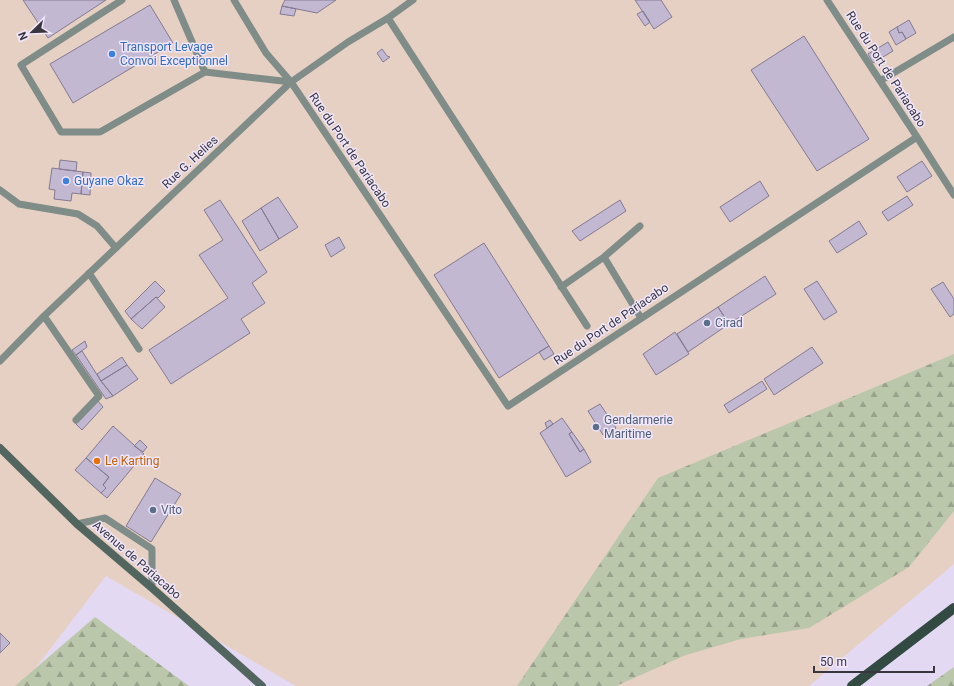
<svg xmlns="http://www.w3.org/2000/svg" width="954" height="686" font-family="Roboto,sans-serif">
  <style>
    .commercial { fill: #e6d0c3 }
    .forest { fill: url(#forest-firs) }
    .building { fill: #c3b8d2; stroke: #847a92 }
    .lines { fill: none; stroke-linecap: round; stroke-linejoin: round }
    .lane { stroke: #7f8c88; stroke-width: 7 }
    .secondary { stroke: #52655f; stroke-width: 8 }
    .primary { stroke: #334a42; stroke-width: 10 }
    .shop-dot { fill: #3f7fe0; stroke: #f0e7fc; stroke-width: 1.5 }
    .service-dot { fill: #5c6f8a; stroke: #f0e7fc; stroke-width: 1.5 }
    .food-dot { fill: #e8710a; stroke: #f0e7fc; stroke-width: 1.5 }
    .labels { text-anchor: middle; stroke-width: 3; stroke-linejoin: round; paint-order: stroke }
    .shop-label { font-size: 12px; fill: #366cbe; stroke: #f0e7fc; text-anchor: start }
    .street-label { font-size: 12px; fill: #39353f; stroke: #f0e7fc }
    .service-label { font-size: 12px; fill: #4e5e75; stroke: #f0e7fc; text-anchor: start }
    .food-label { font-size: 12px; fill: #c56008; stroke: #f0e7fc; text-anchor: start }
  </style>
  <defs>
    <pattern id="forest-firs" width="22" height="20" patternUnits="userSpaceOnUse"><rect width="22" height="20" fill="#bbc7aa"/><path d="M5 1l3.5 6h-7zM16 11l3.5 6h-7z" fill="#99a28c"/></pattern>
  </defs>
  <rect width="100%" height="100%" fill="#e4d9f3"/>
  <!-- commercial -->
  <path class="commercial" d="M0,0H954V564L809,686H296L106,576L22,686H0Z"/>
  <!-- forest -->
  <path class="forest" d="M954,354V511L909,567L809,628L741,639L686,655L616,686H517L658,478Z
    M95,617L189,686H15Z
    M954,667V686H927Z"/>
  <!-- building -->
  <path class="building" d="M23,0H106L48,38Z
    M285,0H336L317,13L282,6Z
    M635,0H661L672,17L654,29Z
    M150,5L173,43L73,103L50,64Z
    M282,6L296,9L294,16L280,14Z
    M643,11L650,22L645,26L637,14Z
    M909,20L916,33L906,39L902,32L899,33L897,27Z
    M897,27L899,33L902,32L906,39L896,45L889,32Z
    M804,36L869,139L817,171L751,70Z
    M888,42L893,51L873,63L868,54Z
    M382,49L387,56L390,57L383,62L377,53Z
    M60,160L77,162L76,171L59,169Z
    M922,161L932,176L907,192L897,177Z
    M52,168L83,172L81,194L72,193L71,201L54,199L55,190L49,189Z
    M83,172L91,173L90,195L81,194Z
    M760,181L769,196L730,222L720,207Z
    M907,196L913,205L888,221L882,212Z
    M278,197L298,227L279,239L261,208Z
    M220,200L267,272L252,283L265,303L241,319L250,333L171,384L149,350L228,298L199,255L223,240L204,210Z
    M620,200L626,211L580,241L572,231Z
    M261,208L279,239L260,251L242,221Z
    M859,221L867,234L837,253L829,241Z
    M339,237L345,248L331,257L325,245Z
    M484,243L549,346L499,378L434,275Z
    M765,276L776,294L729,324L718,307Z
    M155,281L165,291L158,298L156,297L131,319L125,311Z
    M817,281L837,312L824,320L804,289Z
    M943,282L954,299V314L950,317L931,289Z
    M156,297L165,307L142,329L131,319Z
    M718,307L729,324L688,352L677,334Z
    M675,332L689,354L656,375L643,354Z
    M85,341L87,347L76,355L72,350Z
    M549,346L554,354L544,360L539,352Z
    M812,347L823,363L774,395L764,379Z
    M82,351L101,381L113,396L106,399L76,355Z
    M122,357L127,365L101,381L97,374Z
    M127,365L138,379L113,396L101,381Z
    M762,381L767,389L729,413L724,405Z
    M97,400L103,407L82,430L75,423Z
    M600,404L616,428L603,435L588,411Z
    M562,418L572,432L569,434L580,452L584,449L591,462L566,477L540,433Z
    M550,420L553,424L547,428L545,423Z
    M113,426L144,454L107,498L101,493L106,488L103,485L109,477L86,458Z
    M572,432L584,449L580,452L569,434Z
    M140,440L147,447L143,452L134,446Z
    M86,458L109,477L103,485L106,488L101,493L75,470Z
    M155,478L181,494L151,542L126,526Z
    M0,633L10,643L0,653Z"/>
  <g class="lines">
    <!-- lane -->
    <path class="lane" d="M122,0L21,65L61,132H100L205,72L291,82
      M174,0L205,72
      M234,0L266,53L291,82L508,406L917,137L827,0
      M388,18L587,326
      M880,81L954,37
      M917,137L954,195
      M0,190L19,204L78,214L97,226L116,248
      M604,257L641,318
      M89,273L139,349
      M561,287L604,257L640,226
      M44,316L99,396L76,420
      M0,361L44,316L291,82L348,42L388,18L413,0
      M77,524L105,518L152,549V588"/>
    <!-- secondary -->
    <path class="secondary" d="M0,448L77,524L152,588L262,686"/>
    <!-- primary -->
    <path class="primary" d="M852,686L954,608"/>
  </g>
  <!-- markers -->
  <g class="shop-dot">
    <circle cx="112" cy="54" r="4"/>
    <circle cx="66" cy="181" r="4"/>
  </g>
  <g class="service-dot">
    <circle cx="707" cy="323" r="4"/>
    <circle cx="596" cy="427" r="4"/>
    <circle cx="153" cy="510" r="4"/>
  </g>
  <circle class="food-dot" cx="97" cy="461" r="4"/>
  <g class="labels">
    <!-- shop labels -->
    <g class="shop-label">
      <text x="120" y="51">Transport Levage<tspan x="120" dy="14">Convoi Exceptionnel</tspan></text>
      <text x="74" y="185">Guyane Okaz</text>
    </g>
    <!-- street labels -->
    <g class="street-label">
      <text transform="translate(886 69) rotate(57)" y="4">Rue du Port de Pariacabo</text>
      <text transform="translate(350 150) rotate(56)" y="4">Rue du Port de Pariacabo</text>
      <text transform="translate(190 162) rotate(-43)" y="4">Rue G. Helies</text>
      <text transform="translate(611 324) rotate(-34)" y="4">Rue du Port de Pariacabo</text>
      <text transform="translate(137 560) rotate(41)" y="4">Avenue de Pariacabo</text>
    </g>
    <!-- service labels -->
    <g class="service-label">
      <text x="715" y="327">Cirad</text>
      <text x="604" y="424">Gendarmerie<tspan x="604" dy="14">Maritime</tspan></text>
      <text x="161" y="514">Vito</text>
    </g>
    <!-- food labels -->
    <g class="food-label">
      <text x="105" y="465">Le Karting</text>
    </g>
  </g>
  <!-- north arrow -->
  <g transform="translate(32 32) rotate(247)" stroke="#f0e7fc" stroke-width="3" paint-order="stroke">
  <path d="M0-3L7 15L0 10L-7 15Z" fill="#39353f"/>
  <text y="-6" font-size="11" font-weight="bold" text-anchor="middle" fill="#39353f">N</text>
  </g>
  <!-- scale -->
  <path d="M814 666v6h120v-6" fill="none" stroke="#39353f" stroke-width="2"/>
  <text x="820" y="666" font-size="12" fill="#39353f" stroke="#f0e7fc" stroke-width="3" paint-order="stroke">50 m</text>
</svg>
